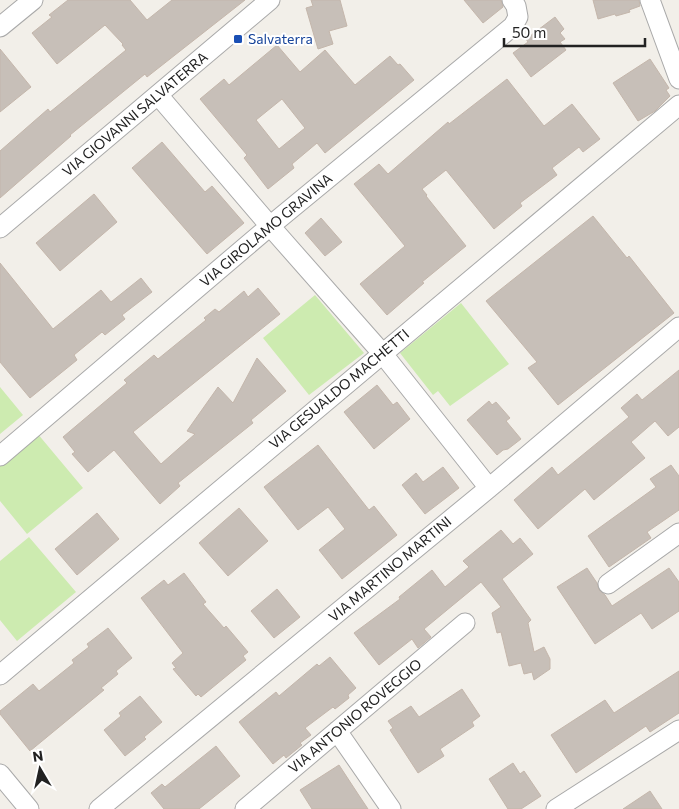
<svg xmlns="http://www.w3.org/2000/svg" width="679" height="809" font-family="Commissioner,sans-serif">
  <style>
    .grass { fill: #cdebb0 }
    .building { fill: #c7bfb8; stroke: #c4b6ab; fill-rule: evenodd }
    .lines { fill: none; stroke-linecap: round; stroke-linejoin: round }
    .street-casing { stroke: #a9a9a9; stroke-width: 21 }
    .street { stroke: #fff; stroke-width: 19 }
    .transit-dot { fill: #1a4fb4; stroke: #fff; stroke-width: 2 }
    .labels { text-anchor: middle; stroke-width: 4; stroke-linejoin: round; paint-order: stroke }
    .transit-label { font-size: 14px; fill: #164399; stroke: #fff; text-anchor: start }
    .street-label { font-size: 14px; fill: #222; stroke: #fff }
  </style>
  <rect width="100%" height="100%" fill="#f2efe9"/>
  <!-- grass -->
  <path class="grass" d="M315,295L364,353L309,395L263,338Z
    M461,303L509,364L450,406L438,391L433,395L400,353Z
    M0,387L23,415L0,434Z
    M37,433L83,488L27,534L0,501V463Z
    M29,537L76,592L17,641L0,620V561Z"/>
  <!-- building -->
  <path class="building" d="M68,0H130L147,20L172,0H245L147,77L145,74L70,135L71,136L0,198V151L48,109L50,112L126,50L122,45L123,44L105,25L57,64L32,33L52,17L49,15Z
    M311,0H340L347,26L329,31L333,44L318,49L306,8L313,6Z
    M464,0H501L503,7L483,23Z
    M593,0H639L640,6L629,10L630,12L616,16L615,14L598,19Z
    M555,17L564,29L560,33L565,39L560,42L566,50L531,77L513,53L528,42L526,39Z
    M277,45L300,72L325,50L355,85L390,56L398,65L400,64L414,80L325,153L317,143L292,164L294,168L268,189L244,158L247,155L200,99L224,79L229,85ZM282,99L305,128L279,149L256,120Z
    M0,49L31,87L0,112Z
    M650,59L669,88L666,90L670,96L655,111L638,121L613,83Z
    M507,79L544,126L572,104L600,139L583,152L579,147L552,168L557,175L520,203L522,206L494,229L446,170L422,189L427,195L426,196L466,246L422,282L424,283L387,315L360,284L405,246L354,184L379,164L388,174L448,122L449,124Z
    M162,142L205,192L212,186L244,223L207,254L132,168Z
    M94,194L117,222L60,271L36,243Z
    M593,216L627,258L629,256L674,313L558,405L528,368L537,362L486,301Z
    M321,218L342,242L325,256L305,233Z
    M0,263L53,329L101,290L111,302L141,278L152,292L122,315L125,319L105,335L102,332L74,355L77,360L30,398L0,362Z
    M258,288L280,314L133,432L161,464L195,434L187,431L218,387L233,403L257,358L286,391L251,420L253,423L178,483L180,486L160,504L114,450L88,472L72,454L75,452L63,437L127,383L124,380L154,355L158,359L206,320L204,318L215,309L219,312L244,291L248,297Z
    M679,370V427L668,436L655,421L631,442L645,458L594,500L585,489L538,529L514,500L552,467L558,475L629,417L621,408L637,394L642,400Z
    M377,385L393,405L397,402L410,419L374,449L344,412Z
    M489,401L492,405L496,402L510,418L506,421L521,439L508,449L503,450L497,455L467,420Z
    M318,445L369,510L374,506L397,535L342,579L319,550L345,529L328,507L298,530L264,487Z
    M671,465L679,476V510L647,532L651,538L609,567L588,536L656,487L650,479Z
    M443,467L459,488L425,514L402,485L416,473L423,482Z
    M239,508L268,541L228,576L199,543Z
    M97,513L119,539L77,575L55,549Z
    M501,530L513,544L520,538L533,554L502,579L531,620L528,623L534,652L544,647L550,659V669L534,680L532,672L524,674L521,663L509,666L501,632L497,633L492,613L501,607L481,582L424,629L431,637L418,648L412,639L379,665L354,633L400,599L399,597L432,570L445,587L469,567L463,561Z
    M587,568L597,583L599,590L605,595L612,606L669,568L679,582V611L652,629L641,613L595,644L557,587Z
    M184,573L206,602L203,604L224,628L226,626L248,652L243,656L246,660L201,697L198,694L196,696L173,669L176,668L172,663L183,653L141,598L164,580L168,585Z
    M277,589L300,617L274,638L251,611Z
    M108,628L132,658L116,671L118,674L101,688L104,690L30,751L0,714V711L33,684L39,691L74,663L72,660L89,647L87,644Z
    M330,657L356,688L348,695L349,698L335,709L333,707L305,728L311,735L300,743L302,745L286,758L284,755L273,764L239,722L276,692L279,696L317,664L319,666Z
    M679,671V713L650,732L646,726L576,773L551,735L605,700L614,713Z
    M462,689L480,716L472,722L474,726L440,749L444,756L418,773L390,730L393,728L388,721L411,706L419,717Z
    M140,696L162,722L144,737L146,739L125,756L104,730L121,716L119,713Z
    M216,746L240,776L199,809H164L151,793L162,784L165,787Z
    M513,763L520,774L524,771L541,796L521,809H508L489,779Z
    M339,765L358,794L368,809H312L300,790Z
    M650,791L662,809H623Z"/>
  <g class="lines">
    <!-- street casing -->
    <g class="street-casing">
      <path id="street" d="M650,0L679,79
        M0,27L33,0
        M158,95L270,226L382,353L489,488
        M0,228L270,0
        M0,456L270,226L513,26L518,17L516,6L512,0
        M608,584L679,533
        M0,675L679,105
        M337,731L391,809
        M0,774L29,809
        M99,809L489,488L679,327
        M245,809L465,623
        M556,809L679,730"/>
    </g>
    <!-- street -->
    <use href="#street" class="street"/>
  </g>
  <!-- markers -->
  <rect class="transit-dot" x="233" y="34" width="10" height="10" rx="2.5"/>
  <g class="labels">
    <!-- transit labels -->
    <g class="transit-label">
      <text x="248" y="44">Salvaterra</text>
    </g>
    <!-- street labels -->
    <g class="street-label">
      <text transform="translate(135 114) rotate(-40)" y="5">VIA GIOVANNI SALVATERRA</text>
      <text transform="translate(266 230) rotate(-40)" y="5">VIA GIROLAMO GRAVINA</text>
      <text transform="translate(339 389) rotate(-40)" y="5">VIA GESUALDO MACHETTI</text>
      <text transform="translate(390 569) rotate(-40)" y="5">VIA MARTINO MARTINI</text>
      <text transform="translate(355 716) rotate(-40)" y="5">VIA ANTONIO ROVEGGIO</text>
    </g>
  </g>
  <!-- north arrow -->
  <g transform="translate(40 769) rotate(351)" stroke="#ffffff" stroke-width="4" paint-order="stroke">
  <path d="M0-4L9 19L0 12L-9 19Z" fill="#222222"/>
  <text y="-8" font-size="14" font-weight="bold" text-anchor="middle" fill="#222222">N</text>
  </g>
  <!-- scale -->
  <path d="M504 38v8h141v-8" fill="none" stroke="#222222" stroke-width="2.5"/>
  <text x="512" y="38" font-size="15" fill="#222222" stroke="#ffffff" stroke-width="4" paint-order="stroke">50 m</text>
</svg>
